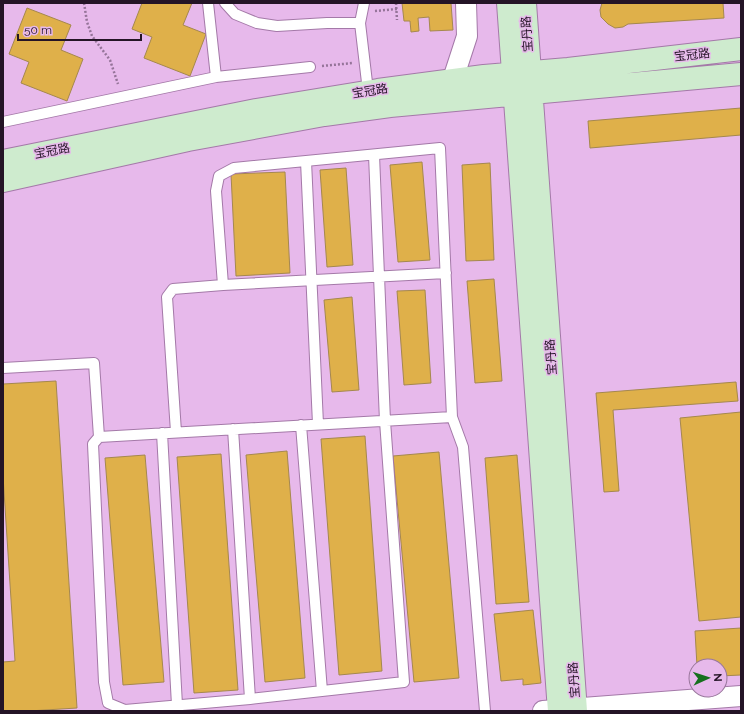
<svg xmlns="http://www.w3.org/2000/svg" width="744" height="714" font-family="Raleway,'Noto Sans SC',sans-serif">
  <style>
    .building { fill: #dfb04a; stroke: #a5884e }
    .lines { fill: none; stroke-linecap: round; stroke-linejoin: round }
    .lane-casing { stroke: #a479a8; stroke-width: 12 }
    .street-casing { stroke: #a479a8; stroke-width: 22 }
    .secondary-casing { stroke: #a479a8; stroke-width: 24 }
    .path { stroke: #957499; stroke-width: 2.5; stroke-dasharray: 2 2; stroke-linecap: butt }
    .lane { stroke: #fff; stroke-width: 10 }
    .street { stroke: #fff; stroke-width: 20 }
    .secondary { stroke: #ceebce; stroke-width: 22 }
    .labels { text-anchor: middle; stroke-width: 3; stroke-linejoin: round; paint-order: stroke }
    .street-label { font-size: 12px; fill: #241426; stroke: #e7b9eb }
  </style>
  <rect width="100%" height="100%" fill="#e7b9eb"/>
  <!-- building -->
  <path class="building" d="M142,3H192L183,25L206,34L190,76L144,58L152,37L132,29Z
    M402,3H451L453,30L430,31L429,17L418,18L419,31L411,32L410,21H404Z
    M602,3H723L724,18L628,24L623,27L615,28L608,24L601,17L600,10Z
    M27,8L71,25L61,50L83,59L67,101L21,83L29,62L9,54Z
    M741,108V135L590,148L588,121Z
    M422,162L430,260L398,262L390,165Z
    M490,163L494,260L466,261L462,165Z
    M346,168L353,265L327,267L320,170Z
    M285,172L290,273L236,276L231,174Z
    M494,279L502,381L475,383L467,281Z
    M425,290L431,383L404,385L397,291Z
    M352,297L359,390L332,392L324,300Z
    M56,381L77,708L29,711H3V662L15,661L3,476V384Z
    M736,382L738,401L613,410L619,491L604,492L596,393Z
    M741,412V617L699,621L680,418Z
    M365,436L382,671L339,675L321,439Z
    M287,451L305,678L265,682L246,455Z
    M439,452L459,678L414,682L393,456Z
    M221,454L238,690L194,693L177,457Z
    M145,455L164,682L123,685L105,458Z
    M517,455L529,602L496,604L485,458Z
    M533,610L541,683L523,685V679L501,681L494,614Z
    M741,628V675L720,676V666H697L695,631Z"/>
  <g class="lines">
    <!-- lane casing -->
    <g class="lane-casing">
      <path id="lane" d="M208,3L216,77
        M225,3L235,14L257,23L277,26L327,23H360
        M364,3L360,23L368,91
        M3,122L216,77L310,67
        M306,161L318,424
        M223,285L446,273
        M3,368L94,363L99,437L452,417L440,148L234,168L219,176L216,191L223,285L173,289L167,297L176,432
        M452,417L463,447L485,711
        M301,425L322,691
        M233,429L250,699
        M162,433L177,705
        M99,437L93,444L104,682L108,703L125,710L250,699L404,682L385,421L374,155"/>
    </g>
    <!-- street casing -->
    <g class="street-casing">
      <path id="street" d="M453,79L467,36L466,3
        M543,711L741,696"/>
    </g>
    <!-- secondary casing -->
    <g class="secondary-casing">
      <path id="secondary" d="M508,3L559,711
        M525,3L576,711
        M3,161L256,110L378,90L484,76L568,69L741,49
        M3,181L188,140L324,115L390,106L741,74"/>
    </g>
    <!-- path -->
    <path class="path" d="M84,3L87,22L92,36L110,60L118,84
      M396,3L397,20
      M375,11L397,9
      M322,66L353,63"/>
    <!-- lane -->
    <use href="#lane" class="lane"/>
    <!-- street -->
    <use href="#street" class="street"/>
    <!-- secondary -->
    <use href="#secondary" class="secondary"/>
  </g>
  <g class="labels">
    <!-- street labels -->
    <g class="street-label">
      <text transform="translate(527 34) rotate(-94)" y="4">宝丹路</text>
      <text transform="translate(692 55) rotate(-6)" y="4">宝冠路</text>
      <text transform="translate(370 91) rotate(-9)" y="4">宝冠路</text>
      <text transform="translate(52 151) rotate(-11)" y="4">宝冠路</text>
      <text transform="translate(551 357) rotate(-94)" y="4">宝丹路</text>
      <text transform="translate(574 680) rotate(-94)" y="4">宝丹路</text>
    </g>
  </g>
  <!-- border -->
  <rect width="744" height="714" fill="none" stroke="#241426" stroke-width="8"/>
  <!-- north arrow -->
  <g transform="translate(708 678) rotate(87)"><circle r="19" fill="#e7b9eb" stroke="#99779c"/>
  <path d="M0-3L7 15L0 10L-7 15Z" fill="#16701d"/>
  <text y="-6" font-size="11" font-weight="bold" text-anchor="middle" fill="#241426">N</text>
  </g>
  <!-- scale -->
  <path d="M18 34v6h123v-6" fill="none" stroke="#241426" stroke-width="2"/>
  <text x="24" y="34" font-size="12" fill="#241426" stroke="#e7b9eb" stroke-width="3" paint-order="stroke">50 m</text>
</svg>
